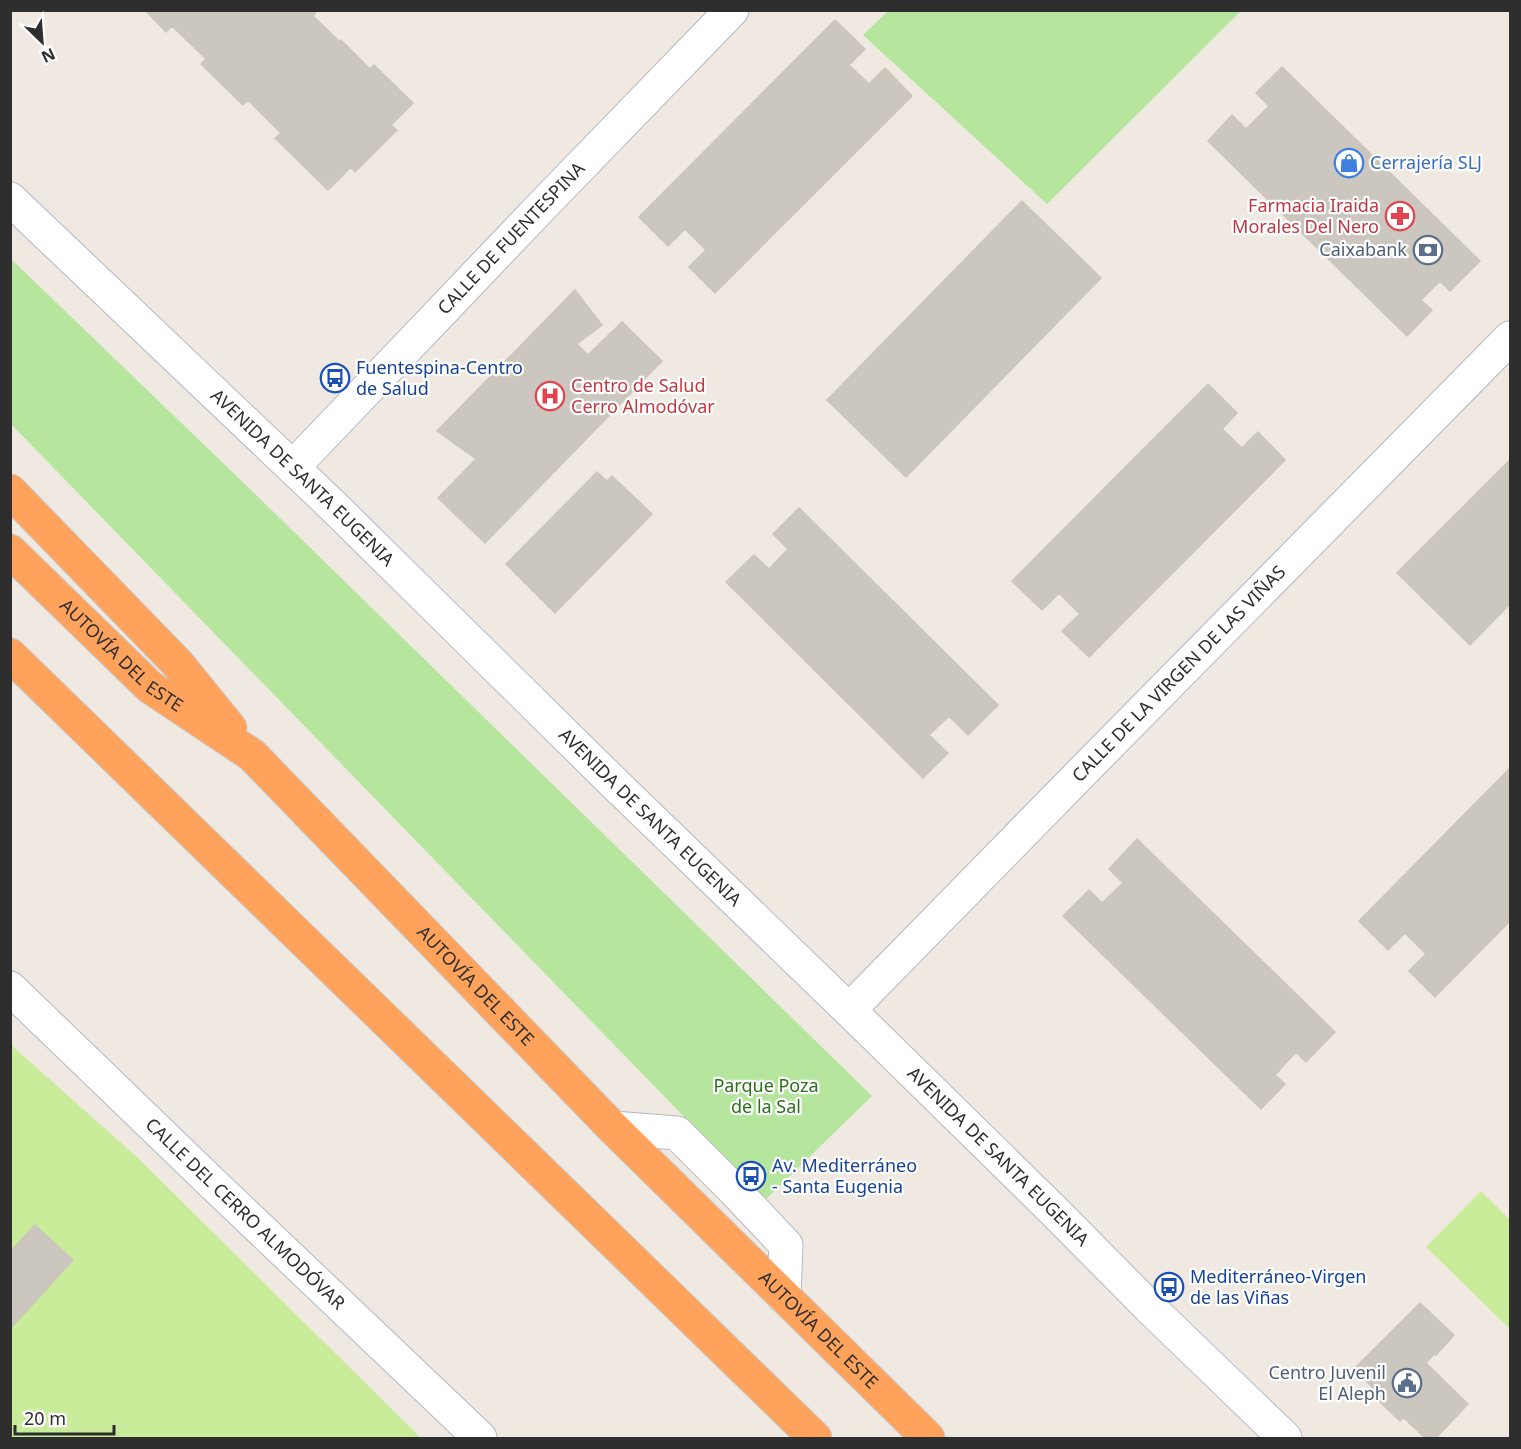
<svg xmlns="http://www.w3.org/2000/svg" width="1521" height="1449" font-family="'Noto Sans',sans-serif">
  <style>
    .green { fill: #b6e59e }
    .pitch { fill: #c9ec9a }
    .building { fill: #cbc7bf; stroke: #cbc5ba; stroke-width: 1.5 }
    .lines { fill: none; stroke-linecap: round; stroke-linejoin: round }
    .minor-casing { stroke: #b4b7c1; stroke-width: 35 }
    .highway-casing { stroke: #c9c9c9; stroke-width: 35 }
    .minor { stroke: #fff; stroke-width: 33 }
    .highway { stroke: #ffa35c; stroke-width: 33 }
    .labels { text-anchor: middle; stroke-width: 4.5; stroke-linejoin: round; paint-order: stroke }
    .shop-label { font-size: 18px; fill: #366cbe; stroke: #fff; text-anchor: start }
    .health-label { font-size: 18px; fill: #be3a42; stroke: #fff; text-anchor: end }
    .street-label { font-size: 18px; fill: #2e2e2e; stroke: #fff }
    .service-label { font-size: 18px; fill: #4e5e75; stroke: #fff; text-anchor: end }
    .transit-label { font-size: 18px; fill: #164399; stroke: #fff; text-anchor: start }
    .park-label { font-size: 18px; fill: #2c6e1b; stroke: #fff }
  </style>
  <rect width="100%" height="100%" fill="#efe9e1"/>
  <!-- green -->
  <path class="green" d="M888,11V10L1241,11L1047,204L863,35Z
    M10,258L250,489L872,1096L765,1200L11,424Z"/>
  <!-- pitch -->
  <path class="pitch" d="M10,1044L139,1159L421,1438H11Z
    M1481,1191L1510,1220V1329L1426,1247Z"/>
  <!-- building -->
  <path class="building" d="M145,10H317L313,16L340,42L341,40L370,69L374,65L413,103L391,125L397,130L355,172L351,167L328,190L275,138L281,133L248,100L243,105L201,64L206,59L172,26L166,32Z
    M835,20L865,49L849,65L869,84L885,68L912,96L715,293L689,267L706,250L685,229L668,246L639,217Z
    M1282,67L1480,261L1450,291L1440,281L1421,300L1432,310L1407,336L1208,141L1232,115L1246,129L1269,106L1256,93Z
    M1022,201L1101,278L906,477L827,400Z
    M575,290L602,325L577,344L588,355L622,322L662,361L485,543L438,498L476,459L437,431Z
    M1208,384L1237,413L1222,429L1242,448L1258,432L1285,460L1089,657L1062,631L1080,614L1059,593L1042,610L1012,581Z
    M1510,460V604L1470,645L1397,573Z
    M597,472L607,481L612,476L652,514L555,613L506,564Z
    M799,508L998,705L968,735L949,716L929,735L948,753L923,778L726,582L754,555L769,569L788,549L773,534Z
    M1510,768V921L1435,997L1409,971L1426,954L1405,933L1388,950L1359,921Z
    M1137,839L1335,1032L1306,1062L1296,1052L1275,1075L1285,1084L1261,1109L1063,916L1089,890L1102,903L1123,883L1109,869Z
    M35,1225L73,1260L10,1329V1252Z
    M1420,1303L1454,1335L1436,1355L1434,1354L1426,1363L1468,1404L1436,1438H1425L1403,1417L1400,1421L1378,1400L1381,1396L1354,1369Z"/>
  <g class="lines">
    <!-- minor casing -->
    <g class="minor-casing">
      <g id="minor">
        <path id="s1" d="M10,199L332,505L614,783L849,1010L1055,1212L1149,1307L1285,1438"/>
        <path id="s2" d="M293,467L543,205L732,10"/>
        <path id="s3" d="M10,988L211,1182L480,1438"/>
        <path id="s4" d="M849,1010L1095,759L1510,338"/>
        <path d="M613,1128L677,1133L734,1190L786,1245L784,1297"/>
      </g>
    </g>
    <!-- highway casing -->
    <g class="highway-casing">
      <g id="highway">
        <path d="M10,491L178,664L230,728"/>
        <path id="s5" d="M10,551L150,687L252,755L613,1128L928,1438"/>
        <path d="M10,655L815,1438"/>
      </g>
    </g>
    <!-- minor -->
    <use href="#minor" class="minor"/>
    <!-- highway -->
    <use href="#highway" class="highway"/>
  </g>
  <!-- icons -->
  <defs>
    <g id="shop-ring" transform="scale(1.5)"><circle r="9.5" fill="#fff" stroke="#3f7fe0" stroke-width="1.5"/><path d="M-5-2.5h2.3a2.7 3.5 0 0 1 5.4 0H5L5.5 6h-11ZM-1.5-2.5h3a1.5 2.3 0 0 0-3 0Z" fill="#3f7fe0"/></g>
    <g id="pharmacy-ring" transform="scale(1.5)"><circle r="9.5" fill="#fff" stroke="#e0444e" stroke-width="1.5"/><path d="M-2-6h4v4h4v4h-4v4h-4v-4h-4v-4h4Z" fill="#e0444e"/></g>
    <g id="bank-ring" transform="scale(1.5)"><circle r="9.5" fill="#fff" stroke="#5c6f8a" stroke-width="1.5"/><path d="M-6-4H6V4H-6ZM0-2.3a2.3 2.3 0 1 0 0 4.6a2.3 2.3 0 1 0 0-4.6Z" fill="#5c6f8a"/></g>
    <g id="bus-ring" transform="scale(1.5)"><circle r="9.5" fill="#fff" stroke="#1a4fb4" stroke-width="1.5"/><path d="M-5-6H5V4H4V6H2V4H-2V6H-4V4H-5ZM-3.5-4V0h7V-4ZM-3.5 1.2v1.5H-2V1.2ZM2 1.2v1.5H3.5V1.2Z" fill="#1a4fb4"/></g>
    <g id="hospital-ring" transform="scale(1.5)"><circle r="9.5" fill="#fff" stroke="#e0444e" stroke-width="1.5"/><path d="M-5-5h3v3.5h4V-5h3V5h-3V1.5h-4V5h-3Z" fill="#e0444e"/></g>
    <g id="civic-ring" transform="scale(1.5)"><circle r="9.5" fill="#fff" stroke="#5c6f8a" stroke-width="1.5"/><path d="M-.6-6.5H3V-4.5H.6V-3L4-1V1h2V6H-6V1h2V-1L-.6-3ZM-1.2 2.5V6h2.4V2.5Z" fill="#5c6f8a"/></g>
  </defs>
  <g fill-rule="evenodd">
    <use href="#shop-ring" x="1349" y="163"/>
    <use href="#pharmacy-ring" x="1400" y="216"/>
    <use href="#bank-ring" x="1428" y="250"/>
    <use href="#bus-ring" x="335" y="378"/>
    <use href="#hospital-ring" x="550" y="396"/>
    <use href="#bus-ring" x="751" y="1176"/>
    <use href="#bus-ring" x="1169" y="1287"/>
    <use href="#civic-ring" x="1407" y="1383"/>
  </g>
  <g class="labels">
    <!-- shop labels -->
    <g class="shop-label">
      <text x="1370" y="169">Cerrajería SLJ</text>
    </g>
    <!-- health labels -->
    <g class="health-label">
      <text x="1379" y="212">Farmacia Iraida<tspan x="1379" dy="21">Morales Del Nero</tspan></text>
      <text x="571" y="392" text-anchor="start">Centro de Salud<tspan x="571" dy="21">Cerro Almodóvar</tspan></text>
    </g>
    <!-- street labels -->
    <g class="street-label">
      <text dy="6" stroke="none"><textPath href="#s2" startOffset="316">CALLE DE FUENTESPINA</textPath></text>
      <text dy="6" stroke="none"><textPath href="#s1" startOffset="404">AVENIDA DE SANTA EUGENIA</textPath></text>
      <text dy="6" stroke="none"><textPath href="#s5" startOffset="153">AUTOVÍA DEL ESTE</textPath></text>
      <text dy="6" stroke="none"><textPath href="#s4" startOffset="471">CALLE DE LA VIRGEN DE LAS VIÑAS</textPath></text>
      <text dy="6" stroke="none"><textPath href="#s1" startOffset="890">AVENIDA DE SANTA EUGENIA</textPath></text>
      <text dy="6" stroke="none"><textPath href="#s5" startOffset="639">AUTOVÍA DEL ESTE</textPath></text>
      <text dy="6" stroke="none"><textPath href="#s1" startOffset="1376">AVENIDA DE SANTA EUGENIA</textPath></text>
      <text dy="6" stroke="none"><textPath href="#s3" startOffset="326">CALLE DEL CERRO ALMODÓVAR</textPath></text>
      <text dy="6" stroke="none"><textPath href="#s5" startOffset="1125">AUTOVÍA DEL ESTE</textPath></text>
    </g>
    <!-- service labels -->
    <g class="service-label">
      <text x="1407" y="256">Caixabank</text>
      <text x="1386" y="1379">Centro Juvenil<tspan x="1386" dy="21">El Aleph</tspan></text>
    </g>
    <!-- transit labels -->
    <g class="transit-label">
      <text x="356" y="374">Fuentespina-Centro<tspan x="356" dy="21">de Salud</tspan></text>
      <text x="772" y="1172">Av. Mediterráneo<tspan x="772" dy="21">- Santa Eugenia</tspan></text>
      <text x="1190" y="1283">Mediterráneo-Virgen<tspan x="1190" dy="21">de las Viñas</tspan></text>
    </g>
    <!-- park labels -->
    <g class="park-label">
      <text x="766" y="1092">Parque Poza<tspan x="766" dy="21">de la Sal</tspan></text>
    </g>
  </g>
  <!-- border -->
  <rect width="1521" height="1449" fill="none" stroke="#2e2e2e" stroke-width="24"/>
  <!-- north arrow -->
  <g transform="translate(42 42) rotate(155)" stroke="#ffffff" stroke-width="4.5" paint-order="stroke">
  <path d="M0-4.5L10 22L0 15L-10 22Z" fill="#2e2e2e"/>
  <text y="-9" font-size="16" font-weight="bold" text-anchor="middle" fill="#2e2e2e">N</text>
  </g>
  <!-- scale -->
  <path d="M15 1425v9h99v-9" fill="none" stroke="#2e2e2e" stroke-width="3"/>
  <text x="24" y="1425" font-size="18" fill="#2e2e2e" stroke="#ffffff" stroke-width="4.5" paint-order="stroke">20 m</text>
</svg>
